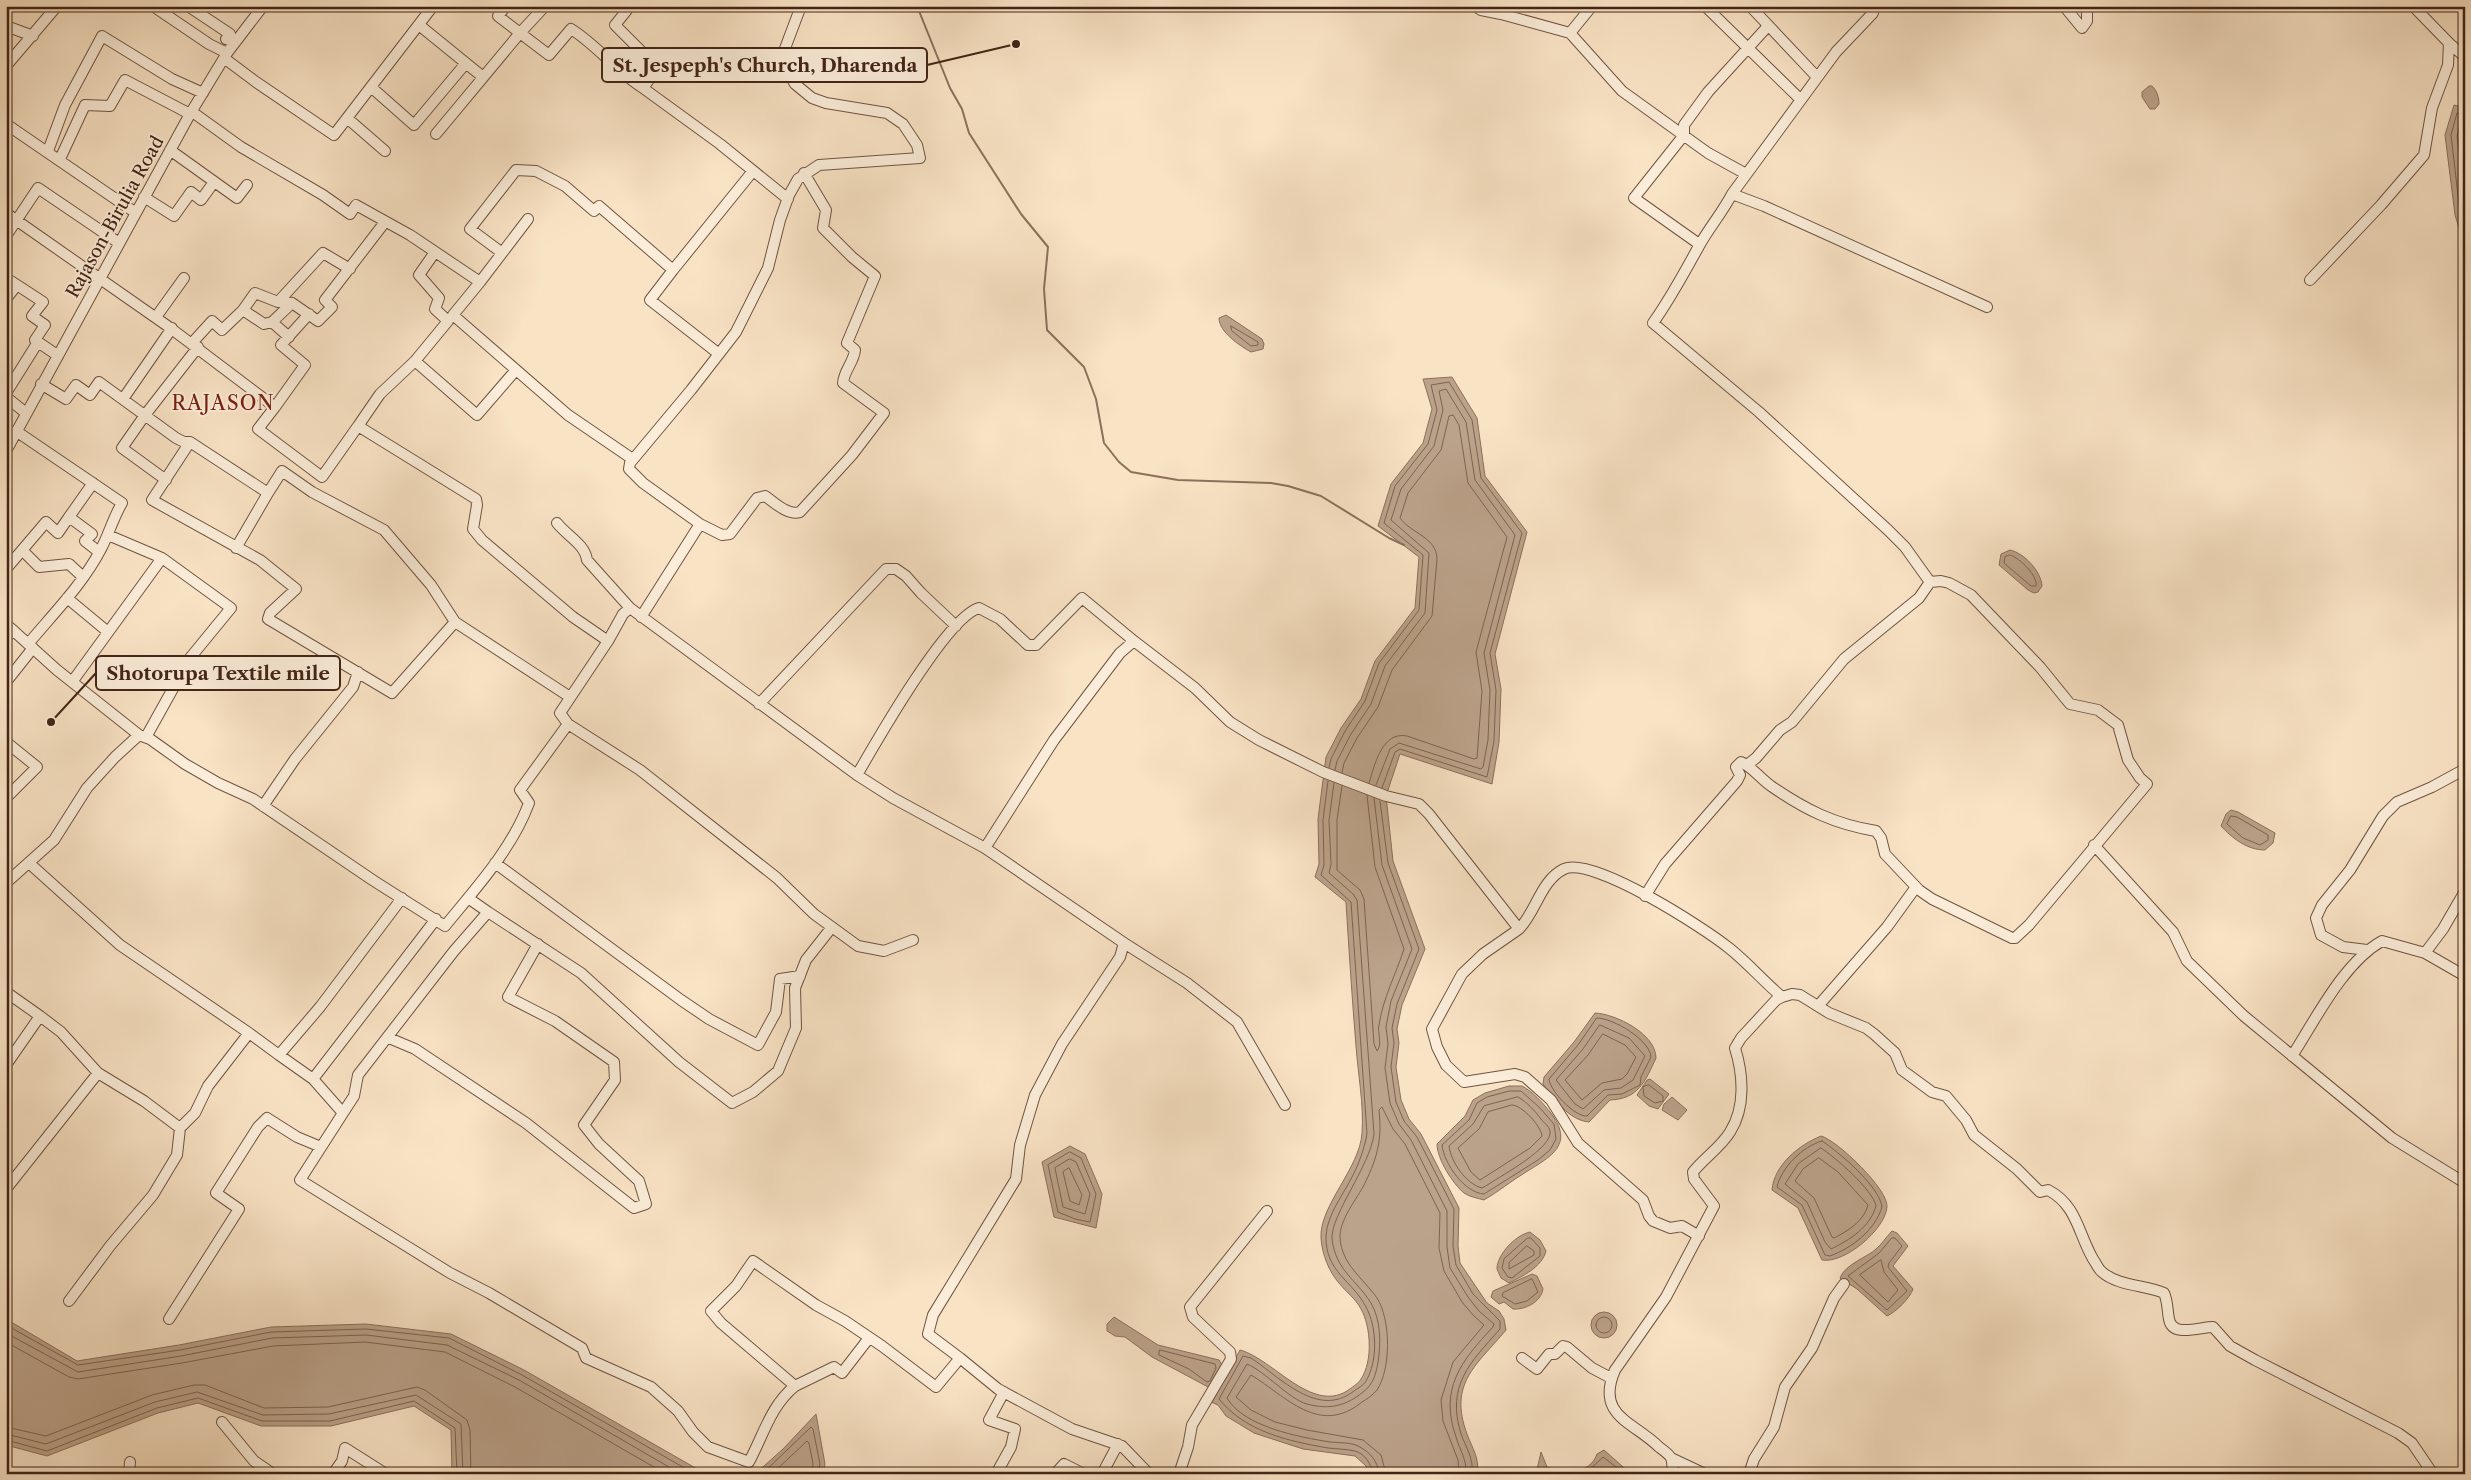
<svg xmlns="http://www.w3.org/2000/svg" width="2471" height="1480" font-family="'Libre Caslon Text',serif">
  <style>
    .water { fill: #bba28a; stroke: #8b705c }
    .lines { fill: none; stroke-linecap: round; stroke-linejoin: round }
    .shore { stroke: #7e6350; stroke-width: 1 }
    .stream { stroke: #8b705c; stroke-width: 2 }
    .minor-casing { stroke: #705442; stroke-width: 12 }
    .minor { stroke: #fbedd9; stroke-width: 10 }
    .labels { text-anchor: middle; stroke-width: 4; stroke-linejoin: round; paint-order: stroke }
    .street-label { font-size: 18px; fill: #422417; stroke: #fbedd9 }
    .quarter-label { font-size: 20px; letter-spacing: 1px; fill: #7a1f14; stroke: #fbedd9 }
    .leader { fill: none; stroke: #422417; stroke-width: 2 }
    .callout-dot { fill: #422417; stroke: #fbedd9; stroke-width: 2 }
    .callout { fill: #fbedd9; stroke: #422417; stroke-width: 2 }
    .callout-label { font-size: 19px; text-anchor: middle; font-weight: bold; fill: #422417 }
  </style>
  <rect width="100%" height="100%" fill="#f9e3c5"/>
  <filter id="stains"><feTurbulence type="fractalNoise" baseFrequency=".004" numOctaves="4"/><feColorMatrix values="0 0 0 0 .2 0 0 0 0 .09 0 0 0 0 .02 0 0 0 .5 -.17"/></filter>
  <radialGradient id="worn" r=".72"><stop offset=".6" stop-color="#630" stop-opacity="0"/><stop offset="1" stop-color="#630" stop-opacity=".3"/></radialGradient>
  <!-- water -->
  <path class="water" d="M2149,86H2152C2157,91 2159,97 2159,104L2155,109H2150L2142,97V92Z
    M2454,105L2465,108V247L2455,215L2445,135Z
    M1226,315L1262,339L1264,344L1263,349L1251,352C1240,346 1219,332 1219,318Z
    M1452,377L1477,418L1485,476L1527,532L1495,654L1501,689L1499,742L1492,784L1400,754L1386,796L1393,861L1425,949L1402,1005L1397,1029L1399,1043L1396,1067L1401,1100L1409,1119L1421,1134L1459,1208L1458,1246L1460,1263L1487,1303L1499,1311L1504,1319L1506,1330C1477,1365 1448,1383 1467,1434C1472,1448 1480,1458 1477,1474H1368L1366,1466L1355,1456L1303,1449L1254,1433L1226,1416L1218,1405L1211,1402L1240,1350C1273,1359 1311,1413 1347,1391C1351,1388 1359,1383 1361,1379C1373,1361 1371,1327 1361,1309C1356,1299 1346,1292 1339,1283C1329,1272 1322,1254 1321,1238C1319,1206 1360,1168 1362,1133C1364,1105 1358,1074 1356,1046C1352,998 1349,950 1346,902L1315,877L1319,864L1318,819L1326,757L1341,728L1361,699L1375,661L1415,608L1419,557L1378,526L1391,484L1423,443L1432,409L1423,379Z
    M2010,550C2024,553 2041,571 2042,586L2038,592L2034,593L2028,590L1999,565L2001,554Z
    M2231,810L2238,812L2275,833L2273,843L2265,850C2247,850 2232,838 2221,826L2226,814Z
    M1595,1013C1616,1014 1656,1034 1656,1058C1645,1082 1638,1099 1610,1100L1589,1122C1568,1120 1555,1099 1543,1084L1544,1077L1574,1042Z
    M1650,1079L1669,1094L1658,1109L1649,1106L1637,1095L1647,1080Z
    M1509,1086H1522C1533,1092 1542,1102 1550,1112C1575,1144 1552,1156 1526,1172C1511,1181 1498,1192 1484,1200C1477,1198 1470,1197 1464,1193C1453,1184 1437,1159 1437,1144L1465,1116L1473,1100L1485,1093Z
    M1672,1097L1687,1110L1678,1120L1662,1110L1664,1104Z
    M1821,1136C1837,1140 1889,1190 1887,1207C1885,1230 1844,1264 1822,1260L1798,1208L1772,1190C1774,1165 1799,1145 1821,1136Z
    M1070,1146L1085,1154L1102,1194L1096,1228L1054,1217L1042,1162Z
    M1892,1231L1897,1233L1908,1246L1893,1266L1913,1289C1910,1298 1896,1312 1887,1316L1857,1289L1840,1278C1845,1264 1868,1257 1876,1249C1882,1244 1886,1237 1892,1231Z
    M1530,1232L1540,1240L1546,1251C1542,1267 1523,1276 1509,1283L1501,1278L1497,1269C1497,1254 1516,1235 1530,1232Z
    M1532,1274L1537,1276L1543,1289C1541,1302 1525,1310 1513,1309L1504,1302L1499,1304L1491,1297L1493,1291Z
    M1591 1325a13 13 0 1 1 26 0a13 13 0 1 1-26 0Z
    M1114,1317L1158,1345L1219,1360L1222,1365L1210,1388L1152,1357L1125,1337L1115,1336L1107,1331V1324Z
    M6,1319L77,1361L179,1345L271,1327L366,1324L451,1334L524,1370L706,1474H452L451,1430L414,1406L331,1426H261L198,1403L158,1413L47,1456L6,1445Z
    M816,1414L825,1464L823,1474H755L783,1449Z
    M1604,1450L1631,1474H1536L1541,1452L1547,1467C1563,1474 1590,1475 1597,1454Z"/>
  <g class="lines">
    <!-- shore -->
    <path class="shore" d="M2465,113H2457L2451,135L2460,213L2465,225
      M2465,119L2461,121L2457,136L2465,198
      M1231,326L1258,342V345L1251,346L1232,331Z
      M2010,555C2020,558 2038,576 2036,586H2031L2004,563L2005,557Z
      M1329,768L1331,759L1345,731L1365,701L1379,663L1419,610L1423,555L1384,523L1395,486L1428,444L1437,410L1431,385L1449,382L1472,420L1481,478L1522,533L1490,653L1496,690L1494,741L1487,777L1400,749L1395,752L1382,788
      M1335,770L1337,761L1351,734L1371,704L1385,666L1425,613L1429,553L1391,520L1401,489L1434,446L1443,410L1439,391L1446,389L1466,422L1475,480L1515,535L1484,653L1490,690L1488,740L1483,767L1481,769L1399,743L1390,749L1376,785
      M1342,773L1344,763L1357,738L1378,707L1392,670L1432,616L1437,559C1437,537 1410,533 1400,518L1408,493L1441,450L1449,416L1453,415L1459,425L1468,483L1507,537L1476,652L1482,691L1477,758L1474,759L1407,736C1382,731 1375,764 1369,783
      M1328,781L1323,820L1324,865L1321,875L1351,902L1367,1134C1364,1149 1359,1164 1352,1177C1343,1195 1327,1215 1326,1236C1325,1272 1353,1281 1366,1307C1377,1327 1378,1361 1366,1381C1364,1385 1358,1388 1354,1391C1318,1419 1281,1378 1251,1358L1243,1356L1219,1399C1246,1432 1288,1441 1328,1448C1337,1449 1346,1449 1355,1451C1365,1454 1372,1464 1372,1474
      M1334,783L1329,820L1331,864L1329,873L1353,894L1357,900L1374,1134C1370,1166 1330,1216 1332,1239C1336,1271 1356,1279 1371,1303C1381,1320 1381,1344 1378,1362C1376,1374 1373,1385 1363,1392C1346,1406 1329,1410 1307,1404C1289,1399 1266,1372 1247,1364L1227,1398C1244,1427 1299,1437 1330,1442C1339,1443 1352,1442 1360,1447C1371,1453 1378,1462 1379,1474
      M1342,786L1337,820V870L1360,890L1364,899L1374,1044L1377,1051C1383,1044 1377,1033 1379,1025C1383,998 1396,974 1404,949L1375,867L1367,795
      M1374,798L1382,865L1412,949L1391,1001L1386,1027L1388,1044L1385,1068L1390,1103L1399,1124L1411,1140L1447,1211V1247L1450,1268L1468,1297L1479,1311L1494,1324L1493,1327C1461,1361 1439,1389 1456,1437C1460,1451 1467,1459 1466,1474
      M1380,801L1388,863L1419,949L1397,1004L1392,1028L1394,1043L1391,1067L1396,1102L1404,1121L1417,1137L1454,1209L1453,1246L1456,1265L1473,1294L1500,1321V1329C1470,1363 1446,1385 1461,1434C1466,1448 1474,1458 1472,1474
      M2231,816L2237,817L2268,835V840L2260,845L2243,838L2227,824Z
      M1597,1018C1613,1018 1650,1040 1651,1057L1641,1077L1640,1085L1622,1094L1608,1095L1587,1116C1575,1117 1550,1091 1549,1079L1578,1045Z
      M1600,1025L1629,1038L1645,1056L1633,1080L1621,1088L1604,1090L1583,1109L1575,1104L1556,1080L1583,1049Z
      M1603,1034L1625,1045L1636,1057L1627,1074L1622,1079L1602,1083L1582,1100L1565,1080L1588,1055Z
      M1649,1085L1663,1096V1101L1655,1103L1644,1096L1643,1087Z
      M1510,1091H1521L1540,1108L1554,1124L1556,1139L1550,1150L1538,1160L1484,1194C1465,1193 1444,1164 1442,1145L1469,1120L1477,1103L1487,1097Z
      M1518,1097C1527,1102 1535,1111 1541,1119C1544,1123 1549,1126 1550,1131C1553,1148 1502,1175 1489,1184L1482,1188C1466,1184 1451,1162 1449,1146L1473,1124L1484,1106Z
      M1512,1105C1522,1105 1541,1126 1542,1136L1530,1148L1480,1180L1471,1172L1458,1148L1479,1129L1488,1112Z
      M1822,1141C1839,1152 1880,1187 1882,1207C1875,1230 1852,1248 1830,1256L1825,1255L1802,1205L1777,1187C1781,1168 1803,1146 1822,1141Z
      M1821,1148C1835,1157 1873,1190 1876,1206C1870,1227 1850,1240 1831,1249L1825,1242L1807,1202L1785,1184L1798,1164Z
      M1070,1152L1081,1158L1096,1194L1090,1222L1075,1219L1058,1212L1048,1165Z
      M1819,1158L1838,1172L1868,1205C1864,1221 1848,1231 1834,1238L1832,1237L1814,1198L1795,1181L1803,1169Z
      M1070,1159L1076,1162L1090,1194L1085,1214L1063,1207L1055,1168Z
      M1069,1168L1082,1195L1079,1205L1070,1201L1063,1172Z
      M1528,1238H1531L1540,1248V1256L1512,1278L1508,1277L1502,1268L1504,1259Z
      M1892,1238H1895L1902,1246L1889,1263L1888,1267L1907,1291L1887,1310L1848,1276L1879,1253Z
      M1527,1246L1534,1251V1255L1509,1269V1263Z
      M1881,1260L1884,1272L1898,1290L1888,1302L1860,1275Z
      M1532,1279L1538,1292L1527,1301L1515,1304L1502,1296L1503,1293Z
      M1596 1325a8 8 0 1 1 16 0a8 8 0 1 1-16 0Z
      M6,1325L78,1365L180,1350L271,1332L366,1329L449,1338L522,1375L695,1474
      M6,1333L78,1372L181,1356L272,1338L366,1335L447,1345L519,1380L681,1474
      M6,1342L69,1377L78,1379L182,1363L273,1346L365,1342L445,1352L515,1387L666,1474
      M1160,1350L1215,1364L1216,1368L1210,1381L1207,1382L1189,1369L1159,1355Z
      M6,1427L46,1436L152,1395L194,1385H205L264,1408L328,1407L417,1387L425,1390L467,1420L470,1430L471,1474
      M6,1434L46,1444L155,1402L197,1392L263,1415L329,1414L416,1395L461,1424L463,1474
      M6,1440L47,1451L157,1408L198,1398L262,1421H330L414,1401L455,1428L457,1474
      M762,1474L811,1427L813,1429L820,1464L818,1474
      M772,1474L807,1441L809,1443L813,1464L812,1474
      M1386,1474L1381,1455L1363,1440L1307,1430L1275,1422L1251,1410L1236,1397L1251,1375C1286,1396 1319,1437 1362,1402C1367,1399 1373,1395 1377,1390C1391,1369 1391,1320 1377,1298C1363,1278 1342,1265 1340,1238C1339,1220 1357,1199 1365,1183C1378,1156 1382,1139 1379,1110L1382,1107L1393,1129L1405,1144L1440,1213L1439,1248L1444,1271L1462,1302L1473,1315L1484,1325L1453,1362L1441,1400L1443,1421L1458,1460L1459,1474
      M1585,1474L1603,1457L1625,1474"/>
    <!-- stream -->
    <path class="stream" d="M917,6L950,88L962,109L969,133L1021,214L1048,247L1044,289L1047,330L1084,367L1096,399L1104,443L1119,462L1131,472L1178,480L1271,483L1288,486L1321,496L1389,538L1404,545"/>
    <!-- minor casing -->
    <g class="minor-casing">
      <path id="minor" d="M153,6L209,44L227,53
        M188,6L230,34L226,39L235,42
        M506,6L498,16L520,33L545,6
        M624,6L627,10L615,25L654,64L655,71L643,88L720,144L788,199
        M1475,6L1481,10L1501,14L1570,33L1622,91L1708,153L1746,174
        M1705,6L1800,99
        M1750,6L1817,77
        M2064,6L2082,28L2087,21V6
        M419,25L483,77
        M6,26L33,36
        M1570,33L1592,6
        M2449,43L2465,57
        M224,58L256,82L334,135L433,6
        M6,66L57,6
        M371,87L414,125L466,63
        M191,111L241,147L323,195L350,214L356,205L410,235L480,282L453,315L568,415L631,458
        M347,118L385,151
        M6,124L136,213
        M436,134L520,33L549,55L571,29C597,45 616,71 643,88
        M170,150L237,198L247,185
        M48,151L65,105L102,36L172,79L203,93
        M60,159L85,105L110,106L125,80L190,114
        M1732,194L1764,206L1987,307
        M144,197L174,216L191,192L201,200L214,182
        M6,213L169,327L275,407L258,429L322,477L358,426L476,499L477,505L473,529L482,540L573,617L608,641
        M6,236L38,188L119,243
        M1699,244L1634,198L1684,135V125L1708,92L1768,26
        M435,252L419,275L439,298L435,309L448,321L415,361L477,415L515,371
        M501,252L470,229L516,170L536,171L565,186L594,211L599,206L673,270L753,171
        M673,270L650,300L719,354
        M6,278L17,285
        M2310,280L2381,205L2424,155L2432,108L2448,65L2449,43L2413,6
        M480,282L528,219
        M6,299L17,285L43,302L32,316L45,325L35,340L57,355
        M278,302L323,253L350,269
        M292,303L278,302L255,293L243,310L264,324L272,322L292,303L318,321L332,307L325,300L385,222
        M156,317L184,278
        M272,322L289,337
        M192,343L212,321L222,330L243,310
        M41,384L66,399L76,385L90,395L99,382L176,438L184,442H190
        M6,393L38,342
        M6,397L26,413
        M123,399L172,328
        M275,407L305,365L281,345L309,314
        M358,426L380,394L415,361
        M16,431L122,503C113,518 109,534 101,549C83,584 53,614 28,644
        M6,451L190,114L227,53L263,6
        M166,480L122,448L145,415L198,347
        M69,517L93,483
        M557,523C566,535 585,544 587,560L630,608
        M700,524L643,483L629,469L630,463L691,390L736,332L768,268L780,220L789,195L798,179L819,165L920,158L917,145L903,124L887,113L826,103L812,98L795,84L781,59L801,6
        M108,535L162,558
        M236,548L268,493
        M22,550L39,567L69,564L83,577
        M6,569L46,522L58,533L69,517L92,534L85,541L99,552
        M67,598L108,632
        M641,617L700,524L722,535L730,534L757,498L765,496C774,502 788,516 800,512L852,455L884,413L843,383C844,370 854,362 855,350L847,343L875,276L852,257L823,228L826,210L804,173
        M455,622L431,585L384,530L312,492L282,471L268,493L190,442L152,500L260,560L296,589L270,613L268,619L392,693L455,622L570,697
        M6,624L57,670L139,735
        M6,638L13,630
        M6,682L33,648
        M72,682L162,558L231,608L190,658L146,737
        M759,704L886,569H896L906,576L921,593L956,626
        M568,724L560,713L608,641L623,614L630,608L857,775L893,798L985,848L1124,943L1120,957L1062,1044L1035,1095L1020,1145L1016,1179L933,1315L928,1334L960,1358
        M6,742L37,767L6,798
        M1747,765L1756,758L1780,730L1792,722L1844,659L1919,598L1930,582L1905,547L1888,530L1759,412L1653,323C1671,298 1684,273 1699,246C1709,228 1722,213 1732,194L1836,52L1873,13V6
        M857,775C876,742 947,617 979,608L1000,619L1028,645H1036L1082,598L1134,641
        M263,806L295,759L353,687L358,672
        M2094,845L2173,932L2187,961L2244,1016L2392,1138L2465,1183
        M985,848L1054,740L1120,653L1134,641L1195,688L1230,722L1259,740L1323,772L1386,796L1419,804L1429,814L1519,929L1483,954L1462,974L1432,1029L1437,1047L1446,1065L1464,1082L1515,1074L1525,1077L1551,1100L1578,1143L1643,1200L1649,1216L1653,1221L1670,1228L1682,1226L1699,1236
        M495,863L681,1000L709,1019L758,1045L776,1012L780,979L800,976
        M6,883L54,840L87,788L115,757L139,735L150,739L185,764L218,783L253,799L374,881L445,926C476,888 512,849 529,803L520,790L568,724L640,770L777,878L814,914L858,946L884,951L913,940
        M1645,896L1665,864L1737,781L1740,775L1736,767L1741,762C1752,767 1760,778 1771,786C1806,810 1834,824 1876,831L1881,838L1885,854L1919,890L1932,899L2012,938H2015L2029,925L2147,784L2140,778L2128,760L2118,725L2098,710L2070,704L2040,667L1971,595L1949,583L1941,581L1930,582
        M468,898L488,912
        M1519,929C1536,912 1541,880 1564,869C1593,856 1704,928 1729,948C1748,963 1763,981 1782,997L1792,994L1800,995L1829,1013L1866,1028L1874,1034L1895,1053L1902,1070L1932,1092L1946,1096L1966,1120L1974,1135L2017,1169L2040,1192L2048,1190C2077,1205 2078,1233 2093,1259C2096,1263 2098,1269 2102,1272C2118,1286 2145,1285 2164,1293C2168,1302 2167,1309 2169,1319C2172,1338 2200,1327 2213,1327L2230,1346L2255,1360L2398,1433L2412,1443L2433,1474
        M1124,943L1187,983L1237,1022L1285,1105
        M2367,950L2343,947L2321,935L2316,918L2322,905L2350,870L2383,816L2397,802L2432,787L2465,769
        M2425,953L2443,929L2465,891
        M6,992L40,1016
        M1818,1006L1887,927L1916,887
        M249,1033L279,1055L320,1007L402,898
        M389,1038L415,1049L526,1123L634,1208L646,1204L639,1181L599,1144L584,1125L615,1080L614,1062L555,1021L508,997L538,944
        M279,1055L313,1079L343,1113L300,1180L450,1273L489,1293L582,1348L586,1358L651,1387L678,1411L693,1432L708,1447L749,1462C763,1436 771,1405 795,1386L721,1323L711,1311L736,1286L753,1261L816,1305L845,1321L882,1346L936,1387L960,1358L998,1389L1072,1429L1122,1446L1149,1474
        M2292,1056C2316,1019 2343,963 2382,941L2425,953L2465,976
        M6,1065L40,1016L61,1032L98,1073L144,1101L180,1128L195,1113L208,1086L249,1033L120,945L29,863
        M313,1079L436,919
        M343,1113L354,1096L358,1075L454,951L488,912L581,973L679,1062L732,1103L753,1092L778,1071L796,1028L795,988L806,960L832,927
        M6,1189L98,1073
        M69,1301L110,1246L153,1195L177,1155L180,1128
        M169,1319L239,1209L216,1193L258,1127L267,1118L297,1137L321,1147
        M1522,1358L1537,1369L1549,1354H1555L1563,1346L1567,1347L1592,1368L1611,1378
        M795,1386L834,1367L842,1373L869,1338
        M222,1422L254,1461L273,1474
        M1671,1458L1705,1474
        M129,1474L130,1462
        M333,1474L342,1461L345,1448L386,1474
        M996,1474L1011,1447L1015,1429L989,1420L1004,1392
        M1055,1474L1064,1464L1084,1474
        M1102,1474L1118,1444
        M1179,1474L1188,1447L1192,1425L1231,1359L1230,1352L1193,1317L1190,1307L1267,1211
        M1673,1474C1672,1470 1673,1462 1671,1458C1669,1454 1663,1450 1659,1447C1634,1422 1595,1416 1615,1370L1666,1297L1714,1206L1694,1179L1693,1172C1704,1158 1721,1147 1730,1132C1746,1107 1743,1074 1735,1048L1741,1038L1776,1000L1782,997
        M1749,1474L1754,1459L1774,1427L1785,1387L1812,1348L1834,1298L1844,1284"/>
    </g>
    <!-- minor -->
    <use href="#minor" class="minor"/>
  </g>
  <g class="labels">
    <!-- street labels -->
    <g class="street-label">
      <text transform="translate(115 217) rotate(-61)" y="6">Rajason-Birulia Road</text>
    </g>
    <!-- quarter labels -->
    <g class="quarter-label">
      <text x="223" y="410">RAJASON</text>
    </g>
  </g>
  <!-- callouts -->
  <path class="leader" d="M1016 44L927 65M51 722L96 673"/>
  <g class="callout-dot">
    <circle cx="1016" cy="44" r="5"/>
    <circle cx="51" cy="722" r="5"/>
  </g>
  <g class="callout">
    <rect x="602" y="48" width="325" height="34" rx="5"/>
    <rect x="96" y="656" width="244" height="34" rx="5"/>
  </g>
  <g class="callout-label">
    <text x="765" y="72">St. Jespeph's Church, Dharenda</text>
    <text x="218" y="680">Shotorupa Textile mile</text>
  </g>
  <!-- margin -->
  <rect width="2471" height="1480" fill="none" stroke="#f9e3c5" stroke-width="25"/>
  <rect x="8" y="8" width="2456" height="1465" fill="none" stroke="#422417" stroke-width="2.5"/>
  <rect x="12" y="12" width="2446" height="1455" fill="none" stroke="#422417"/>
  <rect width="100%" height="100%" filter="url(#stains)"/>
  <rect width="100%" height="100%" fill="url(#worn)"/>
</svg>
